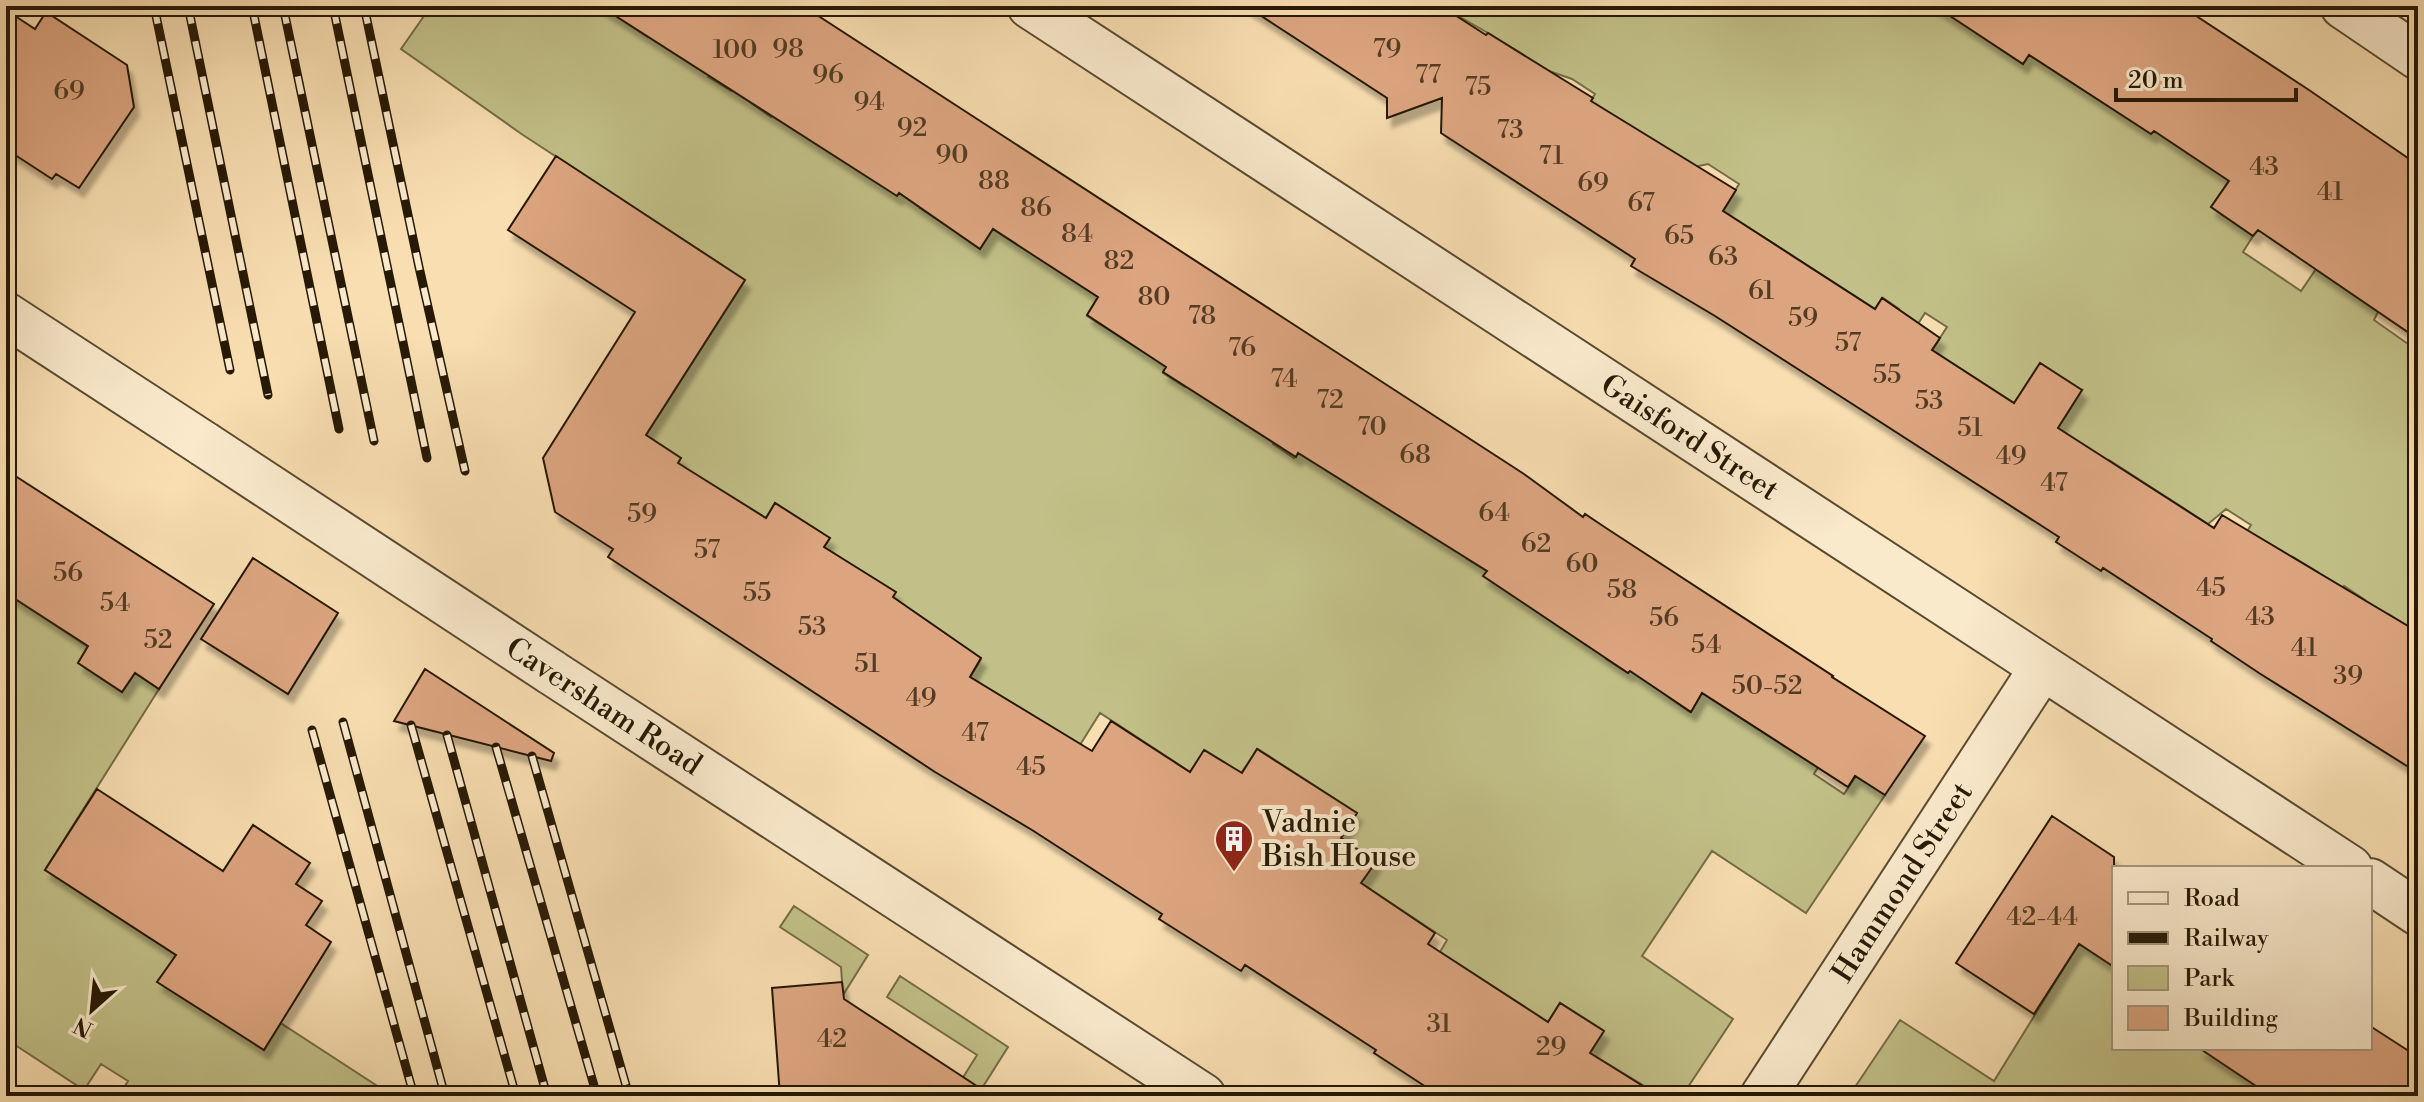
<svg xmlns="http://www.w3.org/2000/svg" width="2424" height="1102" font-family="'Libre Bodoni',serif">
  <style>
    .green { fill: #c2c088; stroke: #746c46; stroke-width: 2 }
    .building { fill: #dca580; stroke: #261905; stroke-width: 2; filter: url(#shadow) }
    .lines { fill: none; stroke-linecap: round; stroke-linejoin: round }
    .minor-casing { stroke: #5a4a30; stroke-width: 48 }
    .minor { stroke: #faeacc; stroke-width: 44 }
    .rail-casing { stroke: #261905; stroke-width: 9 }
    .rail { stroke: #faeacc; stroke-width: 6; stroke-dasharray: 18; stroke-linecap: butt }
    .minor-bridge-casing { stroke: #5a4a30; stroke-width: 48; stroke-linecap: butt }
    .minor-bridge { stroke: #faeacc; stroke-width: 44 }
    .labels { text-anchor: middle; stroke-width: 8; stroke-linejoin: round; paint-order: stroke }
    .number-label { font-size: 26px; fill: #543c24 }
    .street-label { font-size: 30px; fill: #261905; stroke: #faeacc }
    .poi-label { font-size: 30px; fill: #261905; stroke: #faeacc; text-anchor: start }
  </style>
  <defs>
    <filter id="shadow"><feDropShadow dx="5" dy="9" stdDeviation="2" flood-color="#0004"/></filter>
  </defs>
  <rect width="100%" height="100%" fill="#f8deb1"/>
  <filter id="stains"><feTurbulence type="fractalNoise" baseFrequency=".0025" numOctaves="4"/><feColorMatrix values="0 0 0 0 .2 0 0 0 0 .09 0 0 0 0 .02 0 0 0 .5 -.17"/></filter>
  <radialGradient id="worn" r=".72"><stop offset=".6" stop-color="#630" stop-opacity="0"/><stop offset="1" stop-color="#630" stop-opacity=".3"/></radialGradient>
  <!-- green -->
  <path class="green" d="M431,6H634L625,22L648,37L662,16L721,55L708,77L731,91L744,71L763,83L751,103L771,117L785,97L932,191L920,208L938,220L993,229L1098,297L1087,316L1145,353L1177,349L1163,373L1185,387L1200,364L1287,422L1273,444L1294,458L1309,436L1477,544L1467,559L1487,571L1484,576L1588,646L1600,628L1618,639L1606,659L1628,673L1641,654L1681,679L1670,698L1690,712L1702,693L1786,747L1825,756L1814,774L1844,794L1856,776L1885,795L1806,913L1712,851L1642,956L1733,1019L1682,1096H1661L1590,1053L1603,1030L1560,1003L1548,1022L1440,952L1447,940L1361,883L1375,862L1341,838L1357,813L1258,749L1241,773L1205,750L1190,772L1100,713L1080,745L970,677L981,659L963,646L808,572L829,538L775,503L766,518L667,480L681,458L646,435L745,280L523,135L401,49Z
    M1441,6H1951L2044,31L2151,133L2154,131L2247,154L2211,207L2253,236L2243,252L2301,291L2316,269L2378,312L2374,320L2418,351V667L2409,627L2388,614L2374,638L2351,623L2365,600L2344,586L2329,609L2319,573L2293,557L2235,551L2251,525L2226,509L2208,524L2109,460H2099L2055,432L2082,390L2014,403L1932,350L1947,327L1925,313L1916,327L1897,315L1899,309L1883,298L1875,309L1723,211L1739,184L1708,164L1694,167L1577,122L1595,94L1572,79L1549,71L1488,33Z
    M6,593L88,647L78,663L122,692L135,673L159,689L45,870L379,1087L381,1096H119L128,1081L101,1064L84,1090L6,1039Z
    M794,906L868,955L843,995L841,967L780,927Z
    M2080,942L2114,964V1048H2242L2251,1054L2238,1074L2260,1088L2283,1096H1849L1900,1020L1994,1081Z
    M900,976L1008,1047L977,1096L959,1084L977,1055L887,997Z"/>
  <!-- building -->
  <path class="building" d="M600,6H803L1524,474L1583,517L1585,514L1606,528L1833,676L1832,677L1925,736L1885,795L1855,776L1848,787L1702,693L1691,712L1630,671L1628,673L1483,576L1487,571L1298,453L1296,457L1163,372L1166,367L1087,315L1098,297L1033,255L993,229L980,249L899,193L897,196Z
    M1246,6H1441L1486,35L1488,33L1593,98L1591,101L1736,190L1723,211L1875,309L1882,298L1940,338L1932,350L2014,403L2040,363L2082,390L2058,428L2214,528L2222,515L2418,632V773L2259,673L2211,641L2212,639L2103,568L2101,571L2056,542L2059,537L1843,398L1715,316L1631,266L1635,259L1441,133L1442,98L1387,118V98Z
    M1935,6H2181L2309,90L2418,165V339L2258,230L2253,236L2211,207L2229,181L2154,131L2151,134L2029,55L2023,64Z
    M6,10L35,29L46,12L127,65L134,107L79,188L56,174L52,179L6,149Z
    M556,156L745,280L646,435L681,458L678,463L766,518L775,503L830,538L824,547L896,592L893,597L981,658L970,677L1092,751L1111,721L1190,772L1204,750L1242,773L1257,749L1357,813L1341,838L1376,862L1361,883L1435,933L1428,944L1548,1022L1560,1003L1604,1031L1590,1053L1659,1096H1440L1374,1053L1376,1050L1245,965L1241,971L1159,919L1162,914L1032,830L935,772L608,557L613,549L555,512L543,458L635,312L508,230Z
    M6,470L214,604L159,689L135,673L122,692L78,663L88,646L6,593Z
    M253,558L338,613L288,694L201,639Z
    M425,669L554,753L551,761L394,721Z
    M97,789L223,871L253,825L310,863L296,884L322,901L306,925L331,942L264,1050L157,982L176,955L45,870Z
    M2052,816L2114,857V967L2079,944L2034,1014L1956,963Z
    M842,982L844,999L992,1096H780L772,988Z
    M2370,1026L2418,1057V1096H2271L2199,1048H2370Z"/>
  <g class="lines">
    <!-- minor casing -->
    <g class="minor-casing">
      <path id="minor" d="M1030,6L2350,868
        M2343,6L2418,57
        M6,315L204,444
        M551,672L1203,1096
        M2370,881L2418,913
        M1763,1096L2042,668"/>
    </g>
    <!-- minor -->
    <use href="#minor" class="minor"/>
    <!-- rail casing -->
    <g class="rail-casing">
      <path id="rail" d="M154,6L230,370
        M188,6L268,395
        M252,6L339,429
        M283,6L374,441
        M333,6L427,458
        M364,6L419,267L465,471
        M343,722L445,1096
        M411,725L516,1096
        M312,730L414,1096
        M447,735L547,1096
        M496,747L597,1096
        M532,756L629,1096"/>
    </g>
    <!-- rail -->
    <use href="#rail" class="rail"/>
    <!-- minor-bridge casing -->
    <g class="minor-bridge-casing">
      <path id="minor-bridge" d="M204,444L551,672"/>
    </g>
    <!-- minor-bridge -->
    <use href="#minor-bridge" class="minor-bridge"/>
  </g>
  <!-- icons -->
  <defs>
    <g id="building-pin" transform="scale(2)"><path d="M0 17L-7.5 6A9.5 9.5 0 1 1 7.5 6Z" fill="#8f2418" stroke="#faeacc"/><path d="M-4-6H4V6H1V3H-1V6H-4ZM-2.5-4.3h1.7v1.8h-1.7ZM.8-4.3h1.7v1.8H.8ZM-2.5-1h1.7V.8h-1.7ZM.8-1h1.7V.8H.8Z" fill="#fff"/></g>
  </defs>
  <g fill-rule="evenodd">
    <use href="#building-pin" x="1234" y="839"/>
  </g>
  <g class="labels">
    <!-- number labels -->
    <g class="number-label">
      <text x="788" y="57">98</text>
      <text x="1387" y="57">79</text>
      <text x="735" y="58">100</text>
      <text x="828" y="83">96</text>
      <text x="1428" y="83">77</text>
      <text x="1478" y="95">75</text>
      <text x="69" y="99">69</text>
      <text x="869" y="110">94</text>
      <text x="912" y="136">92</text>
      <text x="1510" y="138">73</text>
      <text x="952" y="163">90</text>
      <text x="1551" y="164">71</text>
      <text x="2264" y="175">43</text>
      <text x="994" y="189">88</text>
      <text x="1593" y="191">69</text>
      <text x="2330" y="200">41</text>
      <text x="1641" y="211">67</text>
      <text x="1036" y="216">86</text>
      <text x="1077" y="242">84</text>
      <text x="1679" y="244">65</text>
      <text x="1723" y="265">63</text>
      <text x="1119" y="269">82</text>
      <text x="1761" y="299">61</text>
      <text x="1154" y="305">80</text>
      <text x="1202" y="324">78</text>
      <text x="1803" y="326">59</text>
      <text x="1848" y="351">57</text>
      <text x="1242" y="356">76</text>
      <text x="1887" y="383">55</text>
      <text x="1284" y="387">74</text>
      <text x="1330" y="408">72</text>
      <text x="1929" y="409">53</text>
      <text x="1372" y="435">70</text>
      <text x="1970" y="436">51</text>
      <text x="1415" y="463">68</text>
      <text x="2011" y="464">49</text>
      <text x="2054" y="491">47</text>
      <text x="1494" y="521">64</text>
      <text x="642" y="522">59</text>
      <text x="1536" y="552">62</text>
      <text x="707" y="558">57</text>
      <text x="1582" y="572">60</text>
      <text x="68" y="581">56</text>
      <text x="2211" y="596">45</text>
      <text x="1622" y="598">58</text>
      <text x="757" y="601">55</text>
      <text x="115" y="611">54</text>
      <text x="2260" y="625">43</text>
      <text x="1664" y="626">56</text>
      <text x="812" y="635">53</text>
      <text x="158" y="648">52</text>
      <text x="1706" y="653">54</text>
      <text x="2304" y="656">41</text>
      <text x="867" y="672">51</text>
      <text x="2348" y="684">39</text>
      <text x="1767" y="694">50-52</text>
      <text x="921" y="706">49</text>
      <text x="975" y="741">47</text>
      <text x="1031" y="775">45</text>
      <text x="2042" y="925">42-44</text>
      <text x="1439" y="1032">31</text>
      <text x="832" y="1047">42</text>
      <text x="1551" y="1055">29</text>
    </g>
    <!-- street labels -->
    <g class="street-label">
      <text transform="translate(1690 437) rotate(33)" y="10">Gaisford Street</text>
      <text transform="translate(604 706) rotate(33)" y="10">Caversham Road</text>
      <text transform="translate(1902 882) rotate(-57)" y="10">Hammond Street</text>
    </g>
    <!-- poi labels -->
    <g class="poi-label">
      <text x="1262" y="832">Vadnie<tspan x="1262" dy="34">Bish House</tspan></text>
    </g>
  </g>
  <!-- margin -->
  <rect width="2424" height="1102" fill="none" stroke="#f8deb1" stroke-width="32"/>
  <rect x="8" y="8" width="2408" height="1086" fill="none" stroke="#261905" stroke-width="4"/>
  <rect x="16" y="16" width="2392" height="1070" fill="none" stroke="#261905" stroke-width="2"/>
  <!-- legend -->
  <rect x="2112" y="866" width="260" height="184" fill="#faeacc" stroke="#a5967c" stroke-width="2"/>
  <rect x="2128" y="892" width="40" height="12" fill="#faeacc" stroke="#a5967c" stroke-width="2"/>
  <text x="2184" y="906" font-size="24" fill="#261905">Road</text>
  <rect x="2128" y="932" width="40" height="12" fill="#261905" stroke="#a5967c" stroke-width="2"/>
  <text x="2184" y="946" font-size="24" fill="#261905">Railway</text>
  <rect x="2128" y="966" width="40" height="24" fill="#c2c088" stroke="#a5967c" stroke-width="2"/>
  <text x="2184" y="986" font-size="24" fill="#261905">Park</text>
  <rect x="2128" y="1006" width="40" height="24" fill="#dca580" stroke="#a5967c" stroke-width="2"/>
  <text x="2184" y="1026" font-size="24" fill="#261905">Building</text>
  <!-- north arrow -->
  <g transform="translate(92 1010) rotate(207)" stroke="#faeacc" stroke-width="6" paint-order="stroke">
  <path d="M0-6L14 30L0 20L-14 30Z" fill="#261905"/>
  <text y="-12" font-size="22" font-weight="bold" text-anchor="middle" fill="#261905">N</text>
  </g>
  <!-- scale -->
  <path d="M2116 88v12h180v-12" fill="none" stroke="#261905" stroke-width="4"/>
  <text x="2128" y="88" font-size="24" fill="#261905" stroke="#faeacc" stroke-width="6" paint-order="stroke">20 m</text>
  <rect width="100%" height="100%" filter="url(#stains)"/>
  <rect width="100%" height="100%" fill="url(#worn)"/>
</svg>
